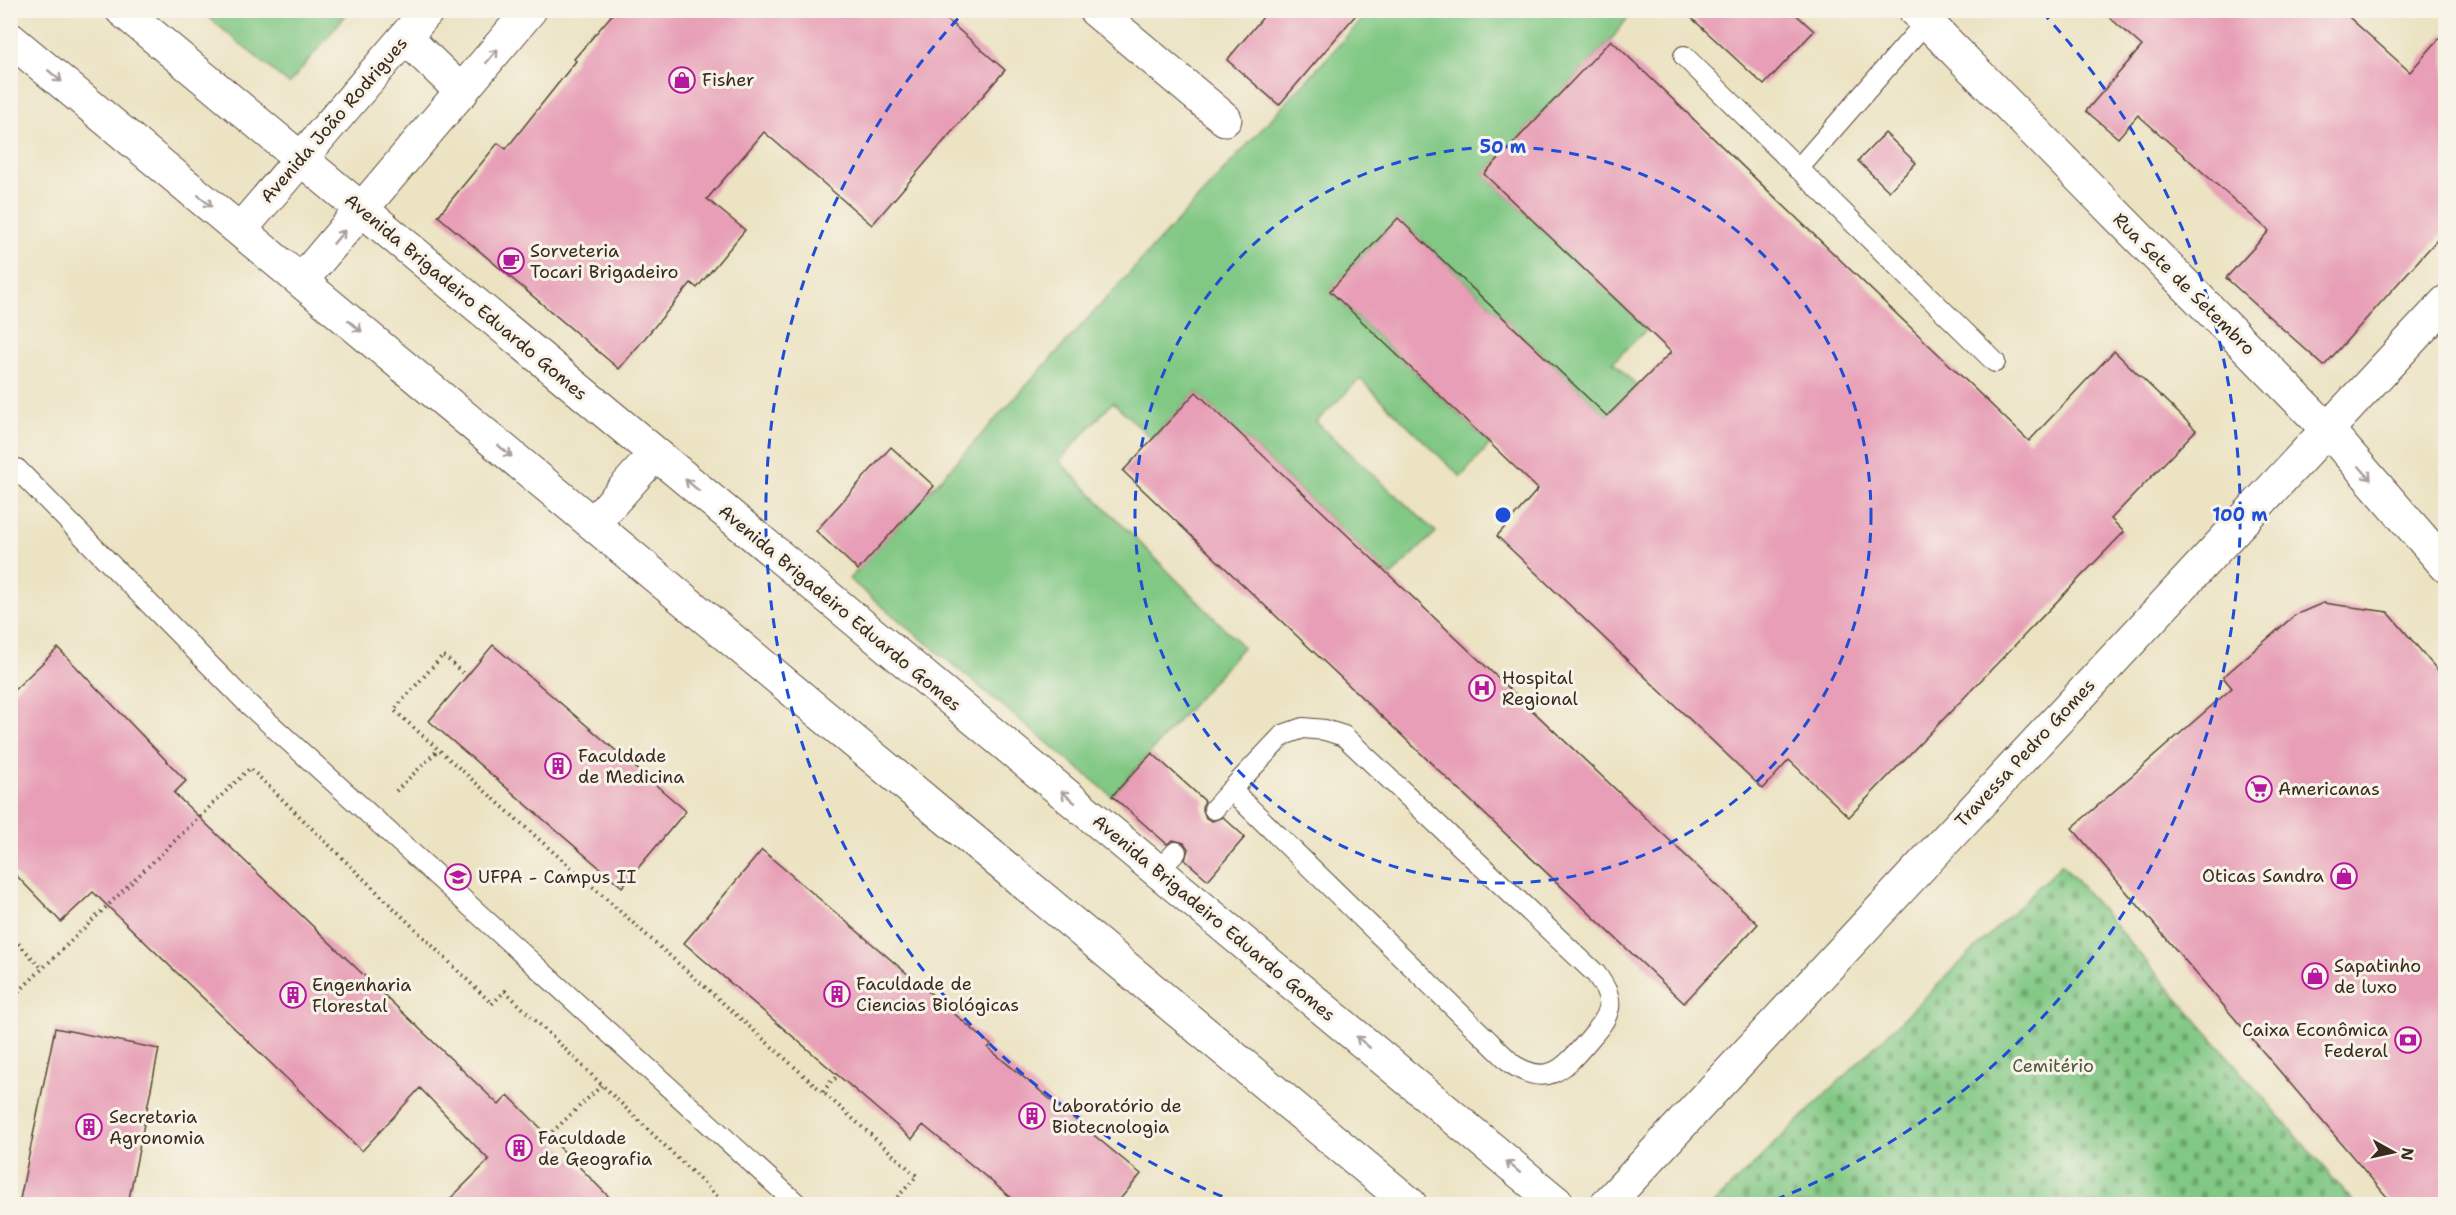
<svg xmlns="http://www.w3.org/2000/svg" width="2456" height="1215" font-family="'Shantell Sans',sans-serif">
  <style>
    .green { fill: #81c884; stroke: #5e7951; stroke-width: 1.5 }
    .cemetery { fill: url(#cemetery-stones); stroke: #5e7951; stroke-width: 1.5 }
    .building { fill: #e79eb6 }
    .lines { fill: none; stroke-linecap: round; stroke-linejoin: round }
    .service-casing { stroke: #564637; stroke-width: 22 }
    .minor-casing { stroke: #564637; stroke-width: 35 }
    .tertiary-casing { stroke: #564637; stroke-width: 35 }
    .path { stroke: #564637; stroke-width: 4; stroke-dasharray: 1.5 4.5; stroke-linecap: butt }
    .service { stroke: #fff; stroke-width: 20 }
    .minor { stroke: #fff; stroke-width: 33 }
    .tertiary { stroke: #fff; stroke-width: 33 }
    .oneway { stroke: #a79f9a }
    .ring { fill: none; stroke: #1d4ed8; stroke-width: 3; stroke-dasharray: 10 8 }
    .labels { text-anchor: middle; stroke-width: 6; stroke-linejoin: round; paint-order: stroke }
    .poi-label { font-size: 18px; fill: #3b2a1e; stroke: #f7f3e8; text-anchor: start }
    .street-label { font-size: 18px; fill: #3b2a1e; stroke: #f7f3e8 }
    .park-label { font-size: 18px; fill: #50593d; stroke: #f7f3e8 }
    .centre { fill: #1d4ed8; stroke: #f7f3e8; stroke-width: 3 }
    .ring-label { font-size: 18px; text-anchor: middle; font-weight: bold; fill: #1d4ed8; stroke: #f7f3e8; stroke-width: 6; stroke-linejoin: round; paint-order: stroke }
  </style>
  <defs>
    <pattern id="cemetery-stones" width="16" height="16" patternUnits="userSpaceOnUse" patternTransform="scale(1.5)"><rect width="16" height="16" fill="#81c884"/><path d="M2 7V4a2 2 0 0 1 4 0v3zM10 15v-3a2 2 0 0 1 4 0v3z" fill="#6ba36b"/></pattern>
  </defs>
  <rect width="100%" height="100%" fill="#f7f3e8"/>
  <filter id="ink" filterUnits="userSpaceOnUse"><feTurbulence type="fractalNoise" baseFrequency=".0167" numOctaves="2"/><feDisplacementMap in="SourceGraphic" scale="12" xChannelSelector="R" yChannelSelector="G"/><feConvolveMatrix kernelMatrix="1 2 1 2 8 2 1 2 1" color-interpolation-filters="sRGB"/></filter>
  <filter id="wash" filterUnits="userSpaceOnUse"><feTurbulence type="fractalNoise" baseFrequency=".008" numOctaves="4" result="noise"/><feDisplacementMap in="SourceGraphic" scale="24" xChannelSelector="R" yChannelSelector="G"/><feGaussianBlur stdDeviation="1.35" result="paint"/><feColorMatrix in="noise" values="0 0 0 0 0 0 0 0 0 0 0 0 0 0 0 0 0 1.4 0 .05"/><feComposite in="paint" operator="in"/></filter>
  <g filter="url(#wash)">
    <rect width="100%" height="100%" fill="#ece3c3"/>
    <!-- green -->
    <path class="green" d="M201,11H349L289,84Z
      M1370,11H1633L1611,40L1484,174L1647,329L1613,362L1637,386L1607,416L1398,218L1330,291L1490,444L1461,477L1360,379L1316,422L1436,532L1391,576L1196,392L1152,439L1113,402L1059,461L1243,647L1112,796L849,579Z"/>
    <!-- cemetery -->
    <path class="cemetery" d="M2062,864L2355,1204H1713Z"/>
    <g id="blocks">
      <!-- building -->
      <path class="building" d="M616,10H936L1005,70L872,225L764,132L707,199L745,230L697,288L691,283L619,369L438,216L498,143L506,149L576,61L574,59Z
        M1269,10H1360L1279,105L1227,60Z
        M1683,10H1791L1814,31L1764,85Z
        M2101,10H2341L2410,72L2445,32V231L2324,366L2226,278L2269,231L2138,115L2118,138L2086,111L2142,46Z
        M1611,40L2029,441L2114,351L2196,430L2111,519L2124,532L1849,817L1789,760L1763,789L1497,536L1538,489L1330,291L1398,218L1607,416L1671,352L1484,174Z
        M1885,133L1916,163L1889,191L1858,161Z
        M1196,392L1758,924L1684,1003L1123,471Z
        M891,447L934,486L858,570L816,531Z
        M2323,603L2388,612L2445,679V1204H2393L2072,828L2232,688L2223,677L2295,615Z
        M493,645L686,811L622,887L429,721Z
        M58,648L186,781L174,793L499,1105L508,1095L616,1204H445L489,1160L420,1088L362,1151L93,892L61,922L10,869V694Z
        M1152,753L1205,801L1202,807L1206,818L1212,821L1223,817L1245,837L1208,880L1185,860L1188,849L1184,843L1173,840L1167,844L1112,796Z
        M762,850L991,1045L988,1048L1141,1174L1116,1204H1019L923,1125L912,1139L684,943Z
        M55,1028L159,1049L128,1204H19Z"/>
    </g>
  </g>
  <g filter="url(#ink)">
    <use href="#blocks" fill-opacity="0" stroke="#564637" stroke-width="1.5"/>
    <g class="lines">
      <!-- service casing -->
      <g class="service-casing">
        <path id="service" d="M1684,56L1995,362
          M1798,169L1926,22
          M10,469H17L246,702L797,1204
          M1303,728L1325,730L1344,736L1596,974C1603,984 1611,995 1609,1008C1606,1022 1595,1032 1586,1043C1563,1070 1547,1087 1512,1064L1231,790L1283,735Z
          M1214,809L1231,790
          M1158,871L1176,852"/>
      </g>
      <!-- minor casing -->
      <g class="minor-casing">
        <path id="minor" d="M1095,10L1225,119
          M1915,10L2327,429L2446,566"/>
      </g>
      <!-- tertiary casing -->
      <g class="tertiary-casing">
        <path id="tertiary" d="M122,10L1558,1204
          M405,37L462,92
          M10,39L1410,1204
          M240,230L428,10
          M301,281L530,10
          M593,524L655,454
          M1607,1204L2446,302"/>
      </g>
      <!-- path -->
      <path class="path" d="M467,677L443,655L394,710L917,1176L891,1204
        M396,791L438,750
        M10,935L42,968
        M10,1000L250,768L492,1004L505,991L725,1204
        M823,1092L832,1080L839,1077
        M548,1136L602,1085"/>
      <!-- service -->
      <use href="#service" class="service"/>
      <!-- minor -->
      <use href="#minor" class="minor"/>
      <!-- tertiary -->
      <use href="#tertiary" class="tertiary"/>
    </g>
    <!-- one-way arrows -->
    <defs><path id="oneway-shaft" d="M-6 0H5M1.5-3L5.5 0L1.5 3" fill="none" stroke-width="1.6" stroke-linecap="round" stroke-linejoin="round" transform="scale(1.5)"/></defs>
    <g class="oneway">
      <use href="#oneway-shaft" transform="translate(492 56) rotate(-50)"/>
      <use href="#oneway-shaft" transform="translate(55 76) rotate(40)"/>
      <use href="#oneway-shaft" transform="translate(205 201) rotate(40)"/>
      <use href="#oneway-shaft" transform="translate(339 237) rotate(-50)"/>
      <use href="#oneway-shaft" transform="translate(355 326) rotate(40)"/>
      <use href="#oneway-shaft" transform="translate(505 451) rotate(40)"/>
      <use href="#oneway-shaft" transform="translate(2365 473) rotate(49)"/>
      <use href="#oneway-shaft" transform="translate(692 485) rotate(-140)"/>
      <use href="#oneway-shaft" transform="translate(1068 797) rotate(-140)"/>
      <use href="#oneway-shaft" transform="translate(1363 1042) rotate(-140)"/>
      <use href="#oneway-shaft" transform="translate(1513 1167) rotate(-140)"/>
    </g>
  </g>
  <!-- distance rings -->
  <g class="ring">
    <circle cx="1503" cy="515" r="368"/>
    <path d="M1239 1203A737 737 0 0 1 964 12M2042 12A737 737 0 0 1 1767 1203"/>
  </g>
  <!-- icons -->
  <defs>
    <g id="shop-ring" transform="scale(1.35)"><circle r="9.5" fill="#f7f3e8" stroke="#b5179e" stroke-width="1.5"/><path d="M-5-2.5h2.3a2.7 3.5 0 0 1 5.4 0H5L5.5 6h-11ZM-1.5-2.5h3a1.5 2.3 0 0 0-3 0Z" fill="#b5179e"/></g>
    <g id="cafe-ring" transform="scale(1.35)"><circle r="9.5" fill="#f7f3e8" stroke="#b5179e" stroke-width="1.5"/><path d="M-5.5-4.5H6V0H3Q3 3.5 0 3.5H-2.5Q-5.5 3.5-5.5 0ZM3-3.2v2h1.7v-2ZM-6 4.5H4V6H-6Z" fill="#b5179e"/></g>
    <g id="hospital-ring" transform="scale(1.35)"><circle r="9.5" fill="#f7f3e8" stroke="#b5179e" stroke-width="1.5"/><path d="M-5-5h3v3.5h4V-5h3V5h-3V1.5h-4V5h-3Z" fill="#b5179e"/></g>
    <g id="building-ring" transform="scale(1.35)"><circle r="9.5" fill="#f7f3e8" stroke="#b5179e" stroke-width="1.5"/><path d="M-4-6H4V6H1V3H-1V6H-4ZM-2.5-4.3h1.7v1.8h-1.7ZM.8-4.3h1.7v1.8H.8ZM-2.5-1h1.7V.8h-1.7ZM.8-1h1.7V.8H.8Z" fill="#b5179e"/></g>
    <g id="supermarket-ring" transform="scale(1.35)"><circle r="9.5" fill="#f7f3e8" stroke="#b5179e" stroke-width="1.5"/><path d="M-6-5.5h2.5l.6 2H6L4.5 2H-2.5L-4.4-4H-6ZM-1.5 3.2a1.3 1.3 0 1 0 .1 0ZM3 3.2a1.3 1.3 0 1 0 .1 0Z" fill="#b5179e"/></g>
    <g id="university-ring" transform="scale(1.35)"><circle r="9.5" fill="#f7f3e8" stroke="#b5179e" stroke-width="1.5"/><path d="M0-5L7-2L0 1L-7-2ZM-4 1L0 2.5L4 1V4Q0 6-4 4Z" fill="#b5179e"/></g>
    <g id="bank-ring" transform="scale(1.35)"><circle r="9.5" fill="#f7f3e8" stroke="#b5179e" stroke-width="1.5"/><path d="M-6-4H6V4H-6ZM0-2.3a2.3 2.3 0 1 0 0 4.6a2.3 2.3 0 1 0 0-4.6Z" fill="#b5179e"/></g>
  </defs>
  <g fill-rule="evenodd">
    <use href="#shop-ring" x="682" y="80"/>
    <use href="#cafe-ring" x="511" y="261"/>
    <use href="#hospital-ring" x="1482" y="688"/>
    <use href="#building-ring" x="558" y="766"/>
    <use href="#supermarket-ring" x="2259" y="789"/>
    <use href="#shop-ring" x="2344" y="876"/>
    <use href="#university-ring" x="458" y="877"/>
    <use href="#shop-ring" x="2315" y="976"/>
    <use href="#building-ring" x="837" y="994"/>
    <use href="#building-ring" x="293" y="995"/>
    <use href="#bank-ring" x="2408" y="1040"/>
    <use href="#building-ring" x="1032" y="1116"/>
    <use href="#building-ring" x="89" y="1127"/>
    <use href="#building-ring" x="519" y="1148"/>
  </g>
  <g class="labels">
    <!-- poi labels -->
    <g class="poi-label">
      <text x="702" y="86">Fisher</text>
      <text x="530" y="257">Sorveteria<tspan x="530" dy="21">Tocari Brigadeiro</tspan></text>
      <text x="1502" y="684">Hospital<tspan x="1502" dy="21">Regional</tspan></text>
      <text x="578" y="762">Faculdade<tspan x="578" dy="21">de Medicina</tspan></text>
      <text x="2278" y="795">Americanas</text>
      <text x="2324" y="882" text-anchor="end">Oticas Sandra</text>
      <text x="478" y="883">UFPA - Campus II</text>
      <text x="2334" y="972">Sapatinho<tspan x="2334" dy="21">de luxo</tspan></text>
      <text x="856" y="990">Faculdade de<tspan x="856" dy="21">Ciencias Biológicas</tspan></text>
      <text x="312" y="991">Engenharia<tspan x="312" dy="21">Florestal</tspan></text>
      <text x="2388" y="1036" text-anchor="end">Caixa Econômica<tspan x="2388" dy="21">Federal</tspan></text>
      <text x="1052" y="1112">Laboratório de<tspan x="1052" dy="21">Biotecnologia</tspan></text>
      <text x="109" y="1123">Secretaria<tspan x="109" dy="21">Agronomia</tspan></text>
      <text x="538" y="1144">Faculdade<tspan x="538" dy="21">de Geografia</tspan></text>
    </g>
    <!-- street labels -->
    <g class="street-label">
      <text transform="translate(334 120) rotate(-49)" y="6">Avenida João Rodrigues</text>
      <text transform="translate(2184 284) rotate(45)" y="6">Rua Sete de Setembro</text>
      <text transform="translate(466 297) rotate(40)" y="6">Avenida Brigadeiro Eduardo Gomes</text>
      <text transform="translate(840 608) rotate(40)" y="6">Avenida Brigadeiro Eduardo Gomes</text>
      <text transform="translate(2025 753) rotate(-47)" y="6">Travessa Pedro Gomes</text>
      <text transform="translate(1214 918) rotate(40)" y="6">Avenida Brigadeiro Eduardo Gomes</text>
    </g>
    <!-- park labels -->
    <g class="park-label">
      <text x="2053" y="1072">Cemitério</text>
    </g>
  </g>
  <circle cx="1503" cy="515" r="9" class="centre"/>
  <g class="ring-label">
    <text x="1503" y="153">50 m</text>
    <text x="2240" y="521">100 m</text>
  </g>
  <!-- margin -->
  <rect width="2456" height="1215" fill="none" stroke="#f7f3e8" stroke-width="36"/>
  <!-- north arrow -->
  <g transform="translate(2393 1152) rotate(98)" stroke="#f7f3e8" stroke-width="4.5" paint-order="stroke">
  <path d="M0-4.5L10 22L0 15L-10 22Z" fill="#3b2a1e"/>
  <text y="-9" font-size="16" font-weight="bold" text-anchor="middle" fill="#3b2a1e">N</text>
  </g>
</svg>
